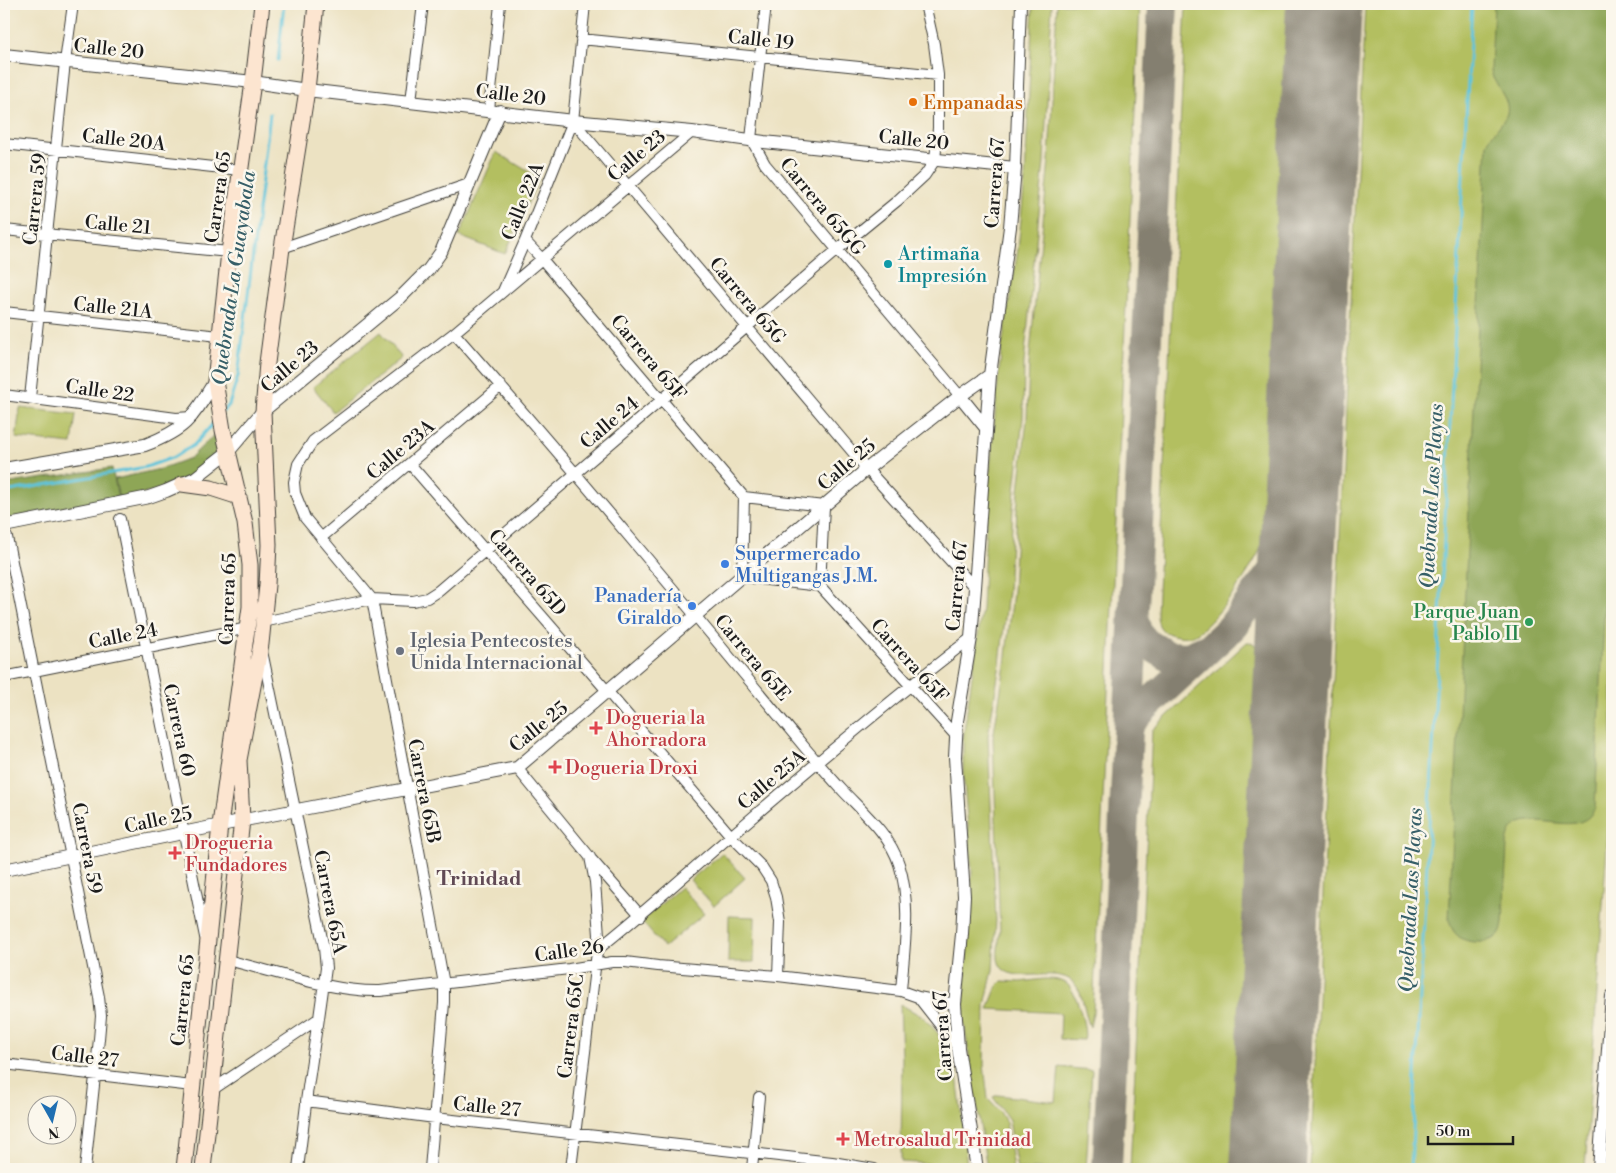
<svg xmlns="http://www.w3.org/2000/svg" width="1616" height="1173" font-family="'Libre Bodoni',serif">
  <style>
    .green { fill: #b3bf61; stroke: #686e3e }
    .forest { fill: #8ea657; stroke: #55613a }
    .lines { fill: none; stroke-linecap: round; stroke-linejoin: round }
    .stream { stroke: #5ec4db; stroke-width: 3 }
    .taxiway { stroke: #847f6f; stroke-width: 30 }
    .runway { stroke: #847f6f; stroke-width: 76 }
    .minor-casing { stroke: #3b3a35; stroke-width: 12 }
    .tertiary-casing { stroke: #3b3a35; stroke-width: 14 }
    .secondary-casing { stroke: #3b3a35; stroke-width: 17 }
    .minor { stroke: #fff; stroke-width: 10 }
    .tertiary { stroke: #fff; stroke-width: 12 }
    .secondary { stroke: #fce5d0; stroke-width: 15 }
    .food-dot { fill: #e8710a; stroke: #fbf7ec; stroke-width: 2 }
    .culture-dot { fill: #0f9aa8; stroke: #fbf7ec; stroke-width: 2 }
    .shop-dot { fill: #3f7fe0; stroke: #fbf7ec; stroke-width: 2 }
    .leisure-dot { fill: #2e9e5b; stroke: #fbf7ec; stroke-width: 2 }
    .worship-dot { fill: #6b7280; stroke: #fbf7ec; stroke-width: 2 }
    .health-dot { fill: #e0444e; stroke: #fbf7ec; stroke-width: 2 }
    .labels { text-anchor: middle; stroke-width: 5; stroke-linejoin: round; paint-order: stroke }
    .street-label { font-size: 19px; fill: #1c1c1c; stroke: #fbf7ec }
    .food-label { font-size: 19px; fill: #c56008; stroke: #fbf7ec; text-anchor: start }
    .culture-label { font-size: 19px; fill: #0d838f; stroke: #fbf7ec; text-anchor: start }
    .shop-label { font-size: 19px; fill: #366cbe; stroke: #fbf7ec; text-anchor: start }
    .leisure-label { font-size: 19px; fill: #27864d; stroke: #fbf7ec; text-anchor: end }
    .worship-label { font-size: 19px; fill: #5b616d; stroke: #fbf7ec; text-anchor: start }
    .health-label { font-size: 19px; fill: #be3a42; stroke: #fbf7ec; text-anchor: start }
    .water-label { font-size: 20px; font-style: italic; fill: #365f68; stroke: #fbf7ec }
    .neighbourhood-label { font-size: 20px; font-weight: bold; fill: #614a55; stroke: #fbf7ec }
  </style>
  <rect width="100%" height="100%" fill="#fbf7ec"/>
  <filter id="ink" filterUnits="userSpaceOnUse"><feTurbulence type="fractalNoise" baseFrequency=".02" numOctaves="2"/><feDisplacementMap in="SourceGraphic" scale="10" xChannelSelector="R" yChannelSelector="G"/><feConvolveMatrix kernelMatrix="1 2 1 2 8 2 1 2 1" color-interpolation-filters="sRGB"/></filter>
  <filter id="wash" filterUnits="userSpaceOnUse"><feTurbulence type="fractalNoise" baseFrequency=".0096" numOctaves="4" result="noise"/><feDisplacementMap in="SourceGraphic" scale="20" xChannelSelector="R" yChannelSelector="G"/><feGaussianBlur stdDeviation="1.12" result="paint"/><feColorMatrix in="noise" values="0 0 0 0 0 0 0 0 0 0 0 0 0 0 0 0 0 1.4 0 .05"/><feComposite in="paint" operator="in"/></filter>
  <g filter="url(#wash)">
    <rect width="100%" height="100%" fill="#ece2c2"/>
    <!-- green -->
    <path class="green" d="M1033,4H1052L1044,162L1024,363L1023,418L1013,509L1008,591L1000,664L988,736L996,920L993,970L985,1005L984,1065L988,1099L1000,1112L1006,1122L1013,1169H987L963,1017L972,872L963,772V738L982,608L987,503L998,381L1002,346L1018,249L1025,179Z
      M1057,4H1140L1093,1013L1090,1027C1084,1013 1084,994 1074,983C1056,963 1003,990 998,959C997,951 999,941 1000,932L993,738L1005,665L1013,592L1017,509L1027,419L1029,363L1049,160Z
      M1186,4H1288L1263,542C1255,566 1218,619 1197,633C1189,638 1179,637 1170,634C1160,631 1157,624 1157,614Z
      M1365,4H1612V772L1585,1169H1310Z
      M496,152L539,178L505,254L459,236Z
      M381,332L402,358L333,412L313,387Z
      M20,408L76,414L72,444L16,438Z
      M1247,642C1254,642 1256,645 1258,652L1236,1169H1130L1152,730Z
      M722,853L745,878L714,906L690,880Z
      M681,887L704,914L664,947L641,921Z
      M729,916L755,917L754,962H728Z
      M1044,979C1052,979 1061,979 1067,984C1076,990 1088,1031 1084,1040L1060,1039L1061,1013L988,1009L997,986L1002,981L1020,982Z
      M900,1004L923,1017L937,1032L949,1056L957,1074L967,1166L901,1162L902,1058Z
      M1059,1067L1092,1070L1086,1169H1017L1009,1120L993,1097L998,1095L1056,1102Z"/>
    <!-- forest -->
    <path class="forest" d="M1494,4H1612V450L1595,808C1578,847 1513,794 1507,844L1503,922C1502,928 1501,933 1497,937C1493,940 1486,941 1481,942C1464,943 1452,936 1449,919L1487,143C1492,133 1501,126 1506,116C1513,100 1493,86 1491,70Z
      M214,435L223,454L192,476L153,492L119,498L115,479L160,469L190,458Z
      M112,468L118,498L4,519V484Z"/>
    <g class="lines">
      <!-- stream -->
      <path class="stream" d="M278,60L284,4
        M224,411L229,405L238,376L270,114
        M4,492L146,467L174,457L194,445L217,419
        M1411,1169L1472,4"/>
      <!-- taxiway -->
      <path class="taxiway" d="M1134,620L1137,632L1146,643L1168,656L1188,657L1209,648
        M1128,729L1132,721L1144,708L1231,628L1299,535
        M1107,1169L1163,4"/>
      <!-- runway -->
      <path class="runway" d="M1268,1169L1324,4"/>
    </g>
  </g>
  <g filter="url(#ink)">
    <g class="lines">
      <!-- minor casing -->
      <g class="minor-casing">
        <path id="minor" d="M766,4L751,139L765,164L960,396
          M581,39L938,75
          M411,101L423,4
          M489,110L500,4
          M573,121L867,469L975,588
          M4,144L240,170
          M1015,168L1021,4
          M4,230L229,252
          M525,241L541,258L744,497L742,577L820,586L956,736
          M282,248L469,184
          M503,291L525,241L573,121L585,4
          M4,312L219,336
          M454,333C574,469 690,609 806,749C818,763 831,778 844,792C864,813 890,835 899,864C912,904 904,949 901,991
          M4,395L176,418L192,417
          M30,398L65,62L73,4
          M410,464L608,692L731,836L762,867L771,881L776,897L780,922L778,976
          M744,497L824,506L820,586
          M120,519L205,937
          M7,537L99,997L101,1016L99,1039L85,1169
          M321,538L501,386
          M263,622L372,599L413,601L427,598L438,591L837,250L897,201L925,175L935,160L938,128V75L934,44L925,4
          M262,651L324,948L326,968L318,1025
          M4,677L248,628
          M517,768L590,857L595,882L599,935L571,1169
          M592,860L641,916
          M597,950C644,913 687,873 733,834C811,767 889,701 971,638
          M227,960C273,971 332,992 380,991L569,969L612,962H625L658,966L778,976L901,991L918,997L955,1004
          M918,997L958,1048
          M4,1064L192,1086
          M212,1090L318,1019L306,1101L435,1118L832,1162L874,1169
          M298,1169L307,1096
          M430,1169L444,1003V984L372,599L305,518L295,493L294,482L298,464L313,441L454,333L692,132
          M752,1169L759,1097"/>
      </g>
      <!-- tertiary casing -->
      <g class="tertiary-casing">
        <path id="tertiary" d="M4,55L253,82L307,90L573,121L692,132L764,142L1015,168L1010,227L990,375L975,588L971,638L957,721L955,757L964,896L962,934L955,1004L958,1048L977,1169
          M960,396L986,428
          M4,469L145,445C187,429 192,418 215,381
          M4,526L149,497L166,491L195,478L228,452L263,411L401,297L429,269L441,252L500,111
          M4,870L250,819L517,768L867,469L960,396L990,375
          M1599,1169L1612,996"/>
      </g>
      <!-- secondary casing -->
      <g class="secondary-casing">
        <path id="secondary" d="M182,484L211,488L239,497
          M184,1169L220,825L250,607V565L245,523L223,430L215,381L229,252L253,82L262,4
          M203,1169L242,820L239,760L261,644L267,585L269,545L263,411L267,363L282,248L307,90L316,4"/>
      </g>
      <!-- minor -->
      <use href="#minor" class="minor"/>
      <!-- tertiary -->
      <use href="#tertiary" class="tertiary"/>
      <!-- secondary -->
      <use href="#secondary" class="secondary"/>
    </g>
  </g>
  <!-- markers -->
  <circle class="food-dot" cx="913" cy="102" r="5"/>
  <circle class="culture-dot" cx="888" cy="264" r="5"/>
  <g class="shop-dot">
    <circle cx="725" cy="564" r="5"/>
    <circle cx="692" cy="606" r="5"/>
  </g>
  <circle class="leisure-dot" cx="1529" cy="622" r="5"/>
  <circle class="worship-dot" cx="400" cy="651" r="5"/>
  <g class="health-dot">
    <path d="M593.5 720.5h5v5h5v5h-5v5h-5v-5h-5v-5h5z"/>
    <path d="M552.5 759.5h5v5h5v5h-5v5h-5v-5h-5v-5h5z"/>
    <path d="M172.5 845.5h5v5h5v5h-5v5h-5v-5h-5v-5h5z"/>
    <path d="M840.5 1131.5h5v5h5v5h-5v5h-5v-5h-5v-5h5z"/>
  </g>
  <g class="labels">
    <!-- street labels -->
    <g class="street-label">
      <text transform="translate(761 39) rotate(6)" y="7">Calle 19</text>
      <text transform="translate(109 48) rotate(6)" y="7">Calle 20</text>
      <text transform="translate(511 94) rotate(7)" y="7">Calle 20</text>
      <text transform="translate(124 139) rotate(6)" y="7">Calle 20A</text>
      <text transform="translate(914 139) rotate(6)" y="7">Calle 20</text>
      <text transform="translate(636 155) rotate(-40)" y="7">Calle 23</text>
      <text transform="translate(994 183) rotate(-86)" y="7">Carrera 67</text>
      <text transform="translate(217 197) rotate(-82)" y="7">Carrera 65</text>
      <text transform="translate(34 199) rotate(-84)" y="7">Carrera 59</text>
      <text transform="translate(522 201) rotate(-68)" y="7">Calle 22A</text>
      <text transform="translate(823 206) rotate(50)" y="7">Carrera 65GG</text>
      <text transform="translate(118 224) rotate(5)" y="7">Calle 21</text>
      <text transform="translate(748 300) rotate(50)" y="7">Carrera 65G</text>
      <text transform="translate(113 307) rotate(6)" y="7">Calle 21A</text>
      <text transform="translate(649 357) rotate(50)" y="7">Carrera 65F</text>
      <text transform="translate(289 366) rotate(-40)" y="7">Calle 23</text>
      <text transform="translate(100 390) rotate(8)" y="7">Calle 22</text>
      <text transform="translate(609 422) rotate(-40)" y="7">Calle 24</text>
      <text transform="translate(400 449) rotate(-40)" y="7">Calle 23A</text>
      <text transform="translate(846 464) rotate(-40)" y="7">Calle 25</text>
      <text transform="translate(528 572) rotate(49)" y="7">Carrera 65D</text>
      <text transform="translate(956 586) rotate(-85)" y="7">Carrera 67</text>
      <text transform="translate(227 599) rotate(-88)" y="7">Carrera 65</text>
      <text transform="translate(123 635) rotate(-11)" y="7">Calle 24</text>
      <text transform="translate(753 657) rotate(50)" y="7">Carrera 65E</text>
      <text transform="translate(910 660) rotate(48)" y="7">Carrera 65F</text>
      <text transform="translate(538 726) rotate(-39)" y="7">Calle 25</text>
      <text transform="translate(180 730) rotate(78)" y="7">Carrera 60</text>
      <text transform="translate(771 779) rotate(-40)" y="7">Calle 25A</text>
      <text transform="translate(425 791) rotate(79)" y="7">Carrera 65B</text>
      <text transform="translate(158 819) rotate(-12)" y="7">Calle 25</text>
      <text transform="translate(88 848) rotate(79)" y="7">Carrera 59</text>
      <text transform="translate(331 902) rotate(79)" y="7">Carrera 65A</text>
      <text transform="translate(569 950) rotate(-8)" y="7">Calle 26</text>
      <text transform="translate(182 1000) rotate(-84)" y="7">Carrera 65</text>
      <text transform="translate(570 1026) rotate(-83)" y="7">Carrera 65C</text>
      <text transform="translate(942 1036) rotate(-94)" y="7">Carrera 67</text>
      <text transform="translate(85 1056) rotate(7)" y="7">Calle 27</text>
      <text transform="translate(487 1106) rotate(6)" y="7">Calle 27</text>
    </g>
    <!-- food labels -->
    <g class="food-label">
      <text x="923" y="109">Empanadas</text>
    </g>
    <!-- culture labels -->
    <g class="culture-label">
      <text x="898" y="260">Artimaña<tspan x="898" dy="22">Impresión</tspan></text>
    </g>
    <!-- shop labels -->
    <g class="shop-label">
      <text x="735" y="560">Supermercado<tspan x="735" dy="22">Multigangas J.M.</tspan></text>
      <text x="682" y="602" text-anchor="end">Panadería<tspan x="682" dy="22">Giraldo</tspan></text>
    </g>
    <!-- leisure labels -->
    <g class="leisure-label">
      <text x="1519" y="618">Parque Juan<tspan x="1519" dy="22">Pablo II</tspan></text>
    </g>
    <!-- worship labels -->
    <g class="worship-label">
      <text x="410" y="647">Iglesia Pentecostes<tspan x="410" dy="22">Unida Internacional</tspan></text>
    </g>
    <!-- health labels -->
    <g class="health-label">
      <text x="606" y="724">Dogueria la<tspan x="606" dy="22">Ahorradora</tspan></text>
      <text x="565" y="774">Dogueria Droxi</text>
      <text x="185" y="849">Drogueria<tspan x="185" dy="22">Fundadores</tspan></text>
      <text x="854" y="1146">Metrosalud Trinidad</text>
    </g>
    <!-- water labels -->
    <g class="water-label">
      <text transform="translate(233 278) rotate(-82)" y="7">Quebrada La Guayabala</text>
      <text transform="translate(1431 496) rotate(-87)" y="7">Quebrada Las Playas</text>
      <text transform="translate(1410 900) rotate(-87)" y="7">Quebrada Las Playas</text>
    </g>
    <!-- neighbourhood labels -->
    <g class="neighbourhood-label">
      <text x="479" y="885">Trinidad</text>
    </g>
  </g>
  <!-- margin -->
  <rect width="1616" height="1173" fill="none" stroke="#fbf7ec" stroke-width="20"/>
  <!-- north arrow -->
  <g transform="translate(52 1120) rotate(172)"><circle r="24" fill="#fbf7ec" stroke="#a29f99"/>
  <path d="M0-4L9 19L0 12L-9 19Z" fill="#1f6fb2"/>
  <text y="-8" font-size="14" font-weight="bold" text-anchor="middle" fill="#1c1c1c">N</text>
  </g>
  <!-- scale -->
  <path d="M1428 1136v8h85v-8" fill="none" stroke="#1c1c1c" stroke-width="2.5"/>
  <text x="1436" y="1136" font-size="15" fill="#1c1c1c" stroke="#fbf7ec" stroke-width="4" paint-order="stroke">50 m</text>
</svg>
